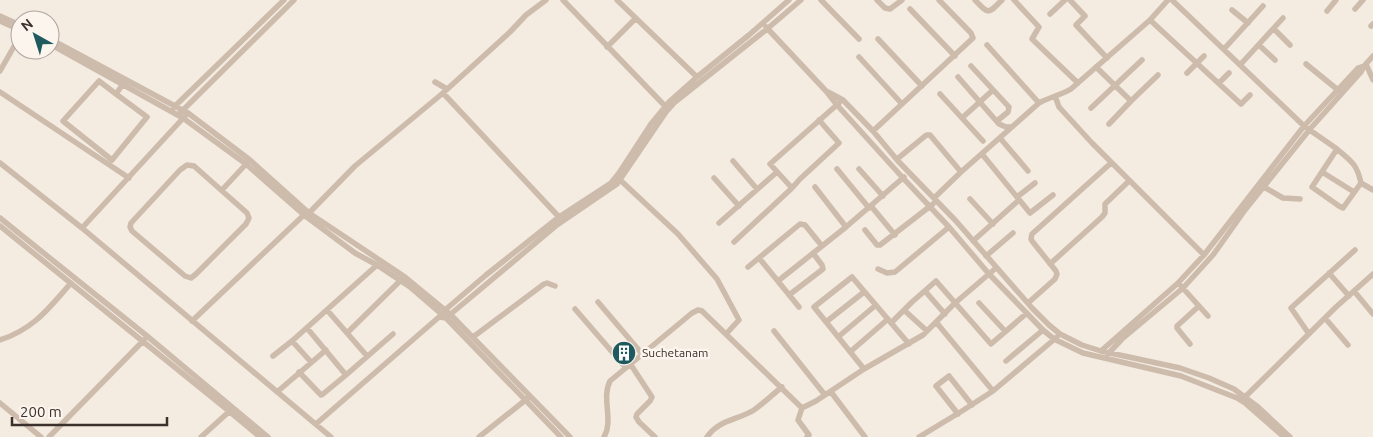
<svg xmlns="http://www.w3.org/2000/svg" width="1373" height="437" font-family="Ubuntu,sans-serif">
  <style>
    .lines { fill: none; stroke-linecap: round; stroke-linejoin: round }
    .minor { stroke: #cdbbac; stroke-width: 5.5 }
    .labels { text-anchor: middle; stroke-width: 5; stroke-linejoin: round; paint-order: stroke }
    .poi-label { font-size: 12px; fill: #3b302b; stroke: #fbf5ee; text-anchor: start }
  </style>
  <rect width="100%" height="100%" fill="#f4ebe1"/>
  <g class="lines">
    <!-- minor -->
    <path class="minor" d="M546,0L526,15L510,32L443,93L559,217
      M563,0L665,106
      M617,0L697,77
      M789,0L749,35L697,77L669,102L651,124L619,173L611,183L559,217L486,275L445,310L439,317L446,318L557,225L617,184L666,112L675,102L767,29L801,0
      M821,0L859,39
      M877,0L885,8L890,9L902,0
      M975,0C989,15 988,14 1002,0
      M1014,0L1039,27L1032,39L1078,83
      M1070,0L1085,16L1076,25L1107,58
      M1172,0L1304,126L1337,149L1312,187L1339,206L1343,208L1361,183L1373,190
      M910,9L955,56
      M1355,9L1363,0
      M1232,10L1248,23
      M1327,11L1336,0
      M1050,14L1065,0
      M0,16L20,25
      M1150,20L1241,104L1250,95
      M0,21L20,30
      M1371,26L1373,24
      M766,27L826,91L837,105L903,178L949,227L989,274L1043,330L1054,339L1083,353L1181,376L1237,398L1245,403L1284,437
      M1274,29L1290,45
      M50,39L188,113L250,160L309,213L405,277L450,314L570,437
      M878,39L922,86
      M50,44L183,118L246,164L304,215L355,253L377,265L410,287L446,318L561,437
      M987,45L1039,103
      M1259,45L1275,60
      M607,47L636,18
      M1224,49L1263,6
      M859,57L902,104
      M1306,64L1338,90
      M1366,64L1373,80
      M1240,65L1283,18
      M971,66L1009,107L1008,112L997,121
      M1096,67L1131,101L1109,124
      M0,71L20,36
      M1187,73L1204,56
      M958,77L999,124L1006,127H1012
      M435,82L447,89
      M1219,83L1229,73
      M0,92L129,178
      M828,92L843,100L873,131L898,161L956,221L1032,308L1049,325L1060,334L1082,345L1101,351L1180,368L1209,378L1234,389L1258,407L1290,437
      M116,94L99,81L63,121L112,160L147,117L116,94L123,84
      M940,94L983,141
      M1055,96L1059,107L1092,143L1204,255
      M1131,101L1158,75
      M174,107L284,0
      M1091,108L1142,60
      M180,113L294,0
      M962,118L993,90
      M819,120L839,143L800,179L792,188L770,164L839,103
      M873,131L973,38L971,33L939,0
      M1000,138L1028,171
      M1337,149C1351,161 1357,164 1361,183
      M982,154L1030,213L1053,195
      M897,159L925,136L927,135H930L961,172
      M733,161L757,189
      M0,163L82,228L331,437
      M187,165L194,166L247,213L249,218L246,224L196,274L191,278L185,276L132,231L130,227L131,223L180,170Z
      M837,169L869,208
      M859,169L883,196
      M1322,172L1354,192
      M618,178L678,234L717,279L739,320L726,334
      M714,178L739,206
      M815,187L846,227
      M1264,187L1283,198L1300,199
      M222,190L247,163
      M1017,197L1035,183
      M934,198L961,172L1039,103C1050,97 1061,95 1071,89L1150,20L1168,0
      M970,199L993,224
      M871,206L895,235
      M309,213L355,166L443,93
      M0,218L147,336L268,437
      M719,223L777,172
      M0,226L229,411L260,437
      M82,228L186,115
      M865,230L877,245H880L933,204
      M973,241L1019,200
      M734,242L792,188
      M986,256L1013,233
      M759,258L799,307
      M1050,264L1102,217L1105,213V204L1129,181
      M748,267L800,224L805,225L822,246
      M878,269L887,273L895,272L949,227
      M1329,273L1349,296
      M778,281L846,227L904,177
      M1181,286L1208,316
      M925,291L945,314
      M1354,291L1373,314
      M789,295L823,269L822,265L813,253
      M598,302L643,355
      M979,303L1005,331
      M1028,303L1055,279L1057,274L1056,271L1032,241L1031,239L1032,234L1111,163
      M575,309L626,368
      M327,310L367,356
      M904,310L927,331
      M1325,318L1348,345
      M192,321L307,212
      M826,322L864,292
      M936,322L993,391
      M891,323L912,302L936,281L991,344L1027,313
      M307,328L346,375L393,334
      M774,331L825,395
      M347,333L403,278
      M1309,334L1291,308L1355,250
      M473,337L544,284L547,283L555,286
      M838,337L876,305
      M0,340C34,329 49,308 71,283
      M292,341L311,362
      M1190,344L1177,328V326L1199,306
      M1101,351L1178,283L1204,255L1304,126L1358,68L1364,66L1373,56
      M850,352L888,319
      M1108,354L1122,339L1183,288L1213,255L1245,210L1310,129L1361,72L1364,66
      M273,356L292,341L377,265
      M1006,361L1043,330
      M631,365L652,397L650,401L637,414L636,417L639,422L655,437
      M864,369L814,307L852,277L909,344
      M299,372L321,395L323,394L346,375
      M277,392L326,350
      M831,392L865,437
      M1245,397L1336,307L1373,274
      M0,403L41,437
      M802,408L798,420L809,435L807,437
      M958,414L936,386L949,376L972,405
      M316,424L439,317
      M49,437L144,340
      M201,437L232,409
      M479,437L528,398
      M604,437C614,420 601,399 610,381L692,313L698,310L702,311L802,408L816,401L864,369L923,335L955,303L996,268
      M707,437C718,420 738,420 754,410C764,403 773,394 782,387
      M919,437L962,411L993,391L1057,337"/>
  </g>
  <!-- icons -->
  <defs>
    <g id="building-disc" transform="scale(1.25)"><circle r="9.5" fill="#1f5a5e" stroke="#fbf5ee"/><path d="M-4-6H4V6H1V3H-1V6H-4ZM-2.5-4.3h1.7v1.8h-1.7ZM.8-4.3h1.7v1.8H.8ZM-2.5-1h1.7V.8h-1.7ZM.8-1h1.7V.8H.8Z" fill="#fff"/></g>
  </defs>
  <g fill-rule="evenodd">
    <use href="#building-disc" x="624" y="353"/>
  </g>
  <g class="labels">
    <!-- poi labels -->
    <g class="poi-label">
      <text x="642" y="357">Suchetanam</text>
    </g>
  </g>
  <!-- north arrow -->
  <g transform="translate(35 35) rotate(321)"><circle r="24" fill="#fbf5ee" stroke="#aea6a0"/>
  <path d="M0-4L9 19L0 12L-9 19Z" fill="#1f5a5e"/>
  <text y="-8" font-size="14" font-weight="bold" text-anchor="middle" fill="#3b302b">N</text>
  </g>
  <!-- scale -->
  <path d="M12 417v8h155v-8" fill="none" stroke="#3b302b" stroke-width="2.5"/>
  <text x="20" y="417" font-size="15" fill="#3b302b" stroke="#fbf5ee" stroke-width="4" paint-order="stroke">200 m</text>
</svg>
